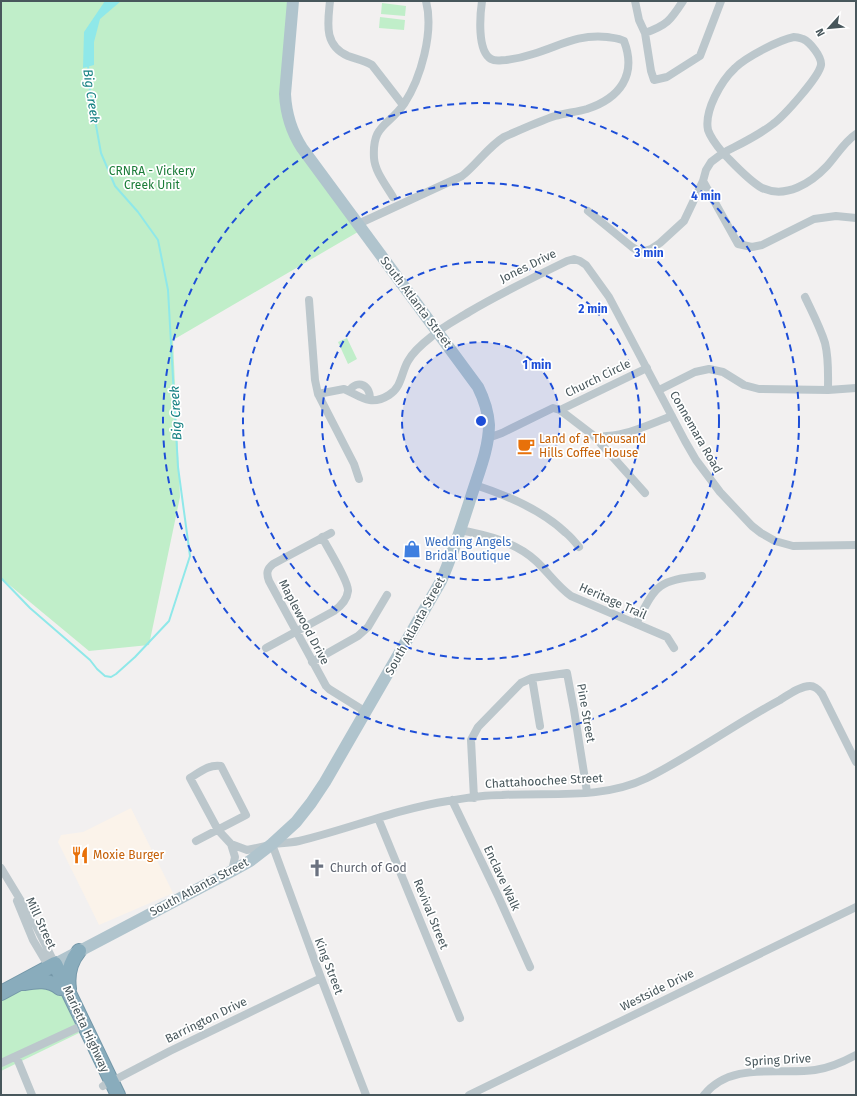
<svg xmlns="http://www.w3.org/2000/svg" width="857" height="1096" font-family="'Fira Sans',sans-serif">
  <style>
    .commercial { fill: #fbf3ea }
    .green { fill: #c0eec9 }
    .water { fill: #8fe8e9 }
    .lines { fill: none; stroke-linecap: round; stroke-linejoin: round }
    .stream { stroke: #8fe8e9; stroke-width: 2 }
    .highway-casing { stroke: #7497a8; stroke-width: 16 }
    .street { stroke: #bcc7cc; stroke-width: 8 }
    .primary { stroke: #b0c4cd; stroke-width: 12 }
    .highway { stroke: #89acbc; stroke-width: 14 }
    .ring { fill: none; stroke: #1d4ed8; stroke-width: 2; stroke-dasharray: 7 5 }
    .labels { text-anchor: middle; stroke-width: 3.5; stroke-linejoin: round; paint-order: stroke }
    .park-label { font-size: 12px; fill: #1b7c38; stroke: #fff }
    .street-label { font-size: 12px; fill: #48575c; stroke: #fff }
    .food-label { font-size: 12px; fill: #c56008; stroke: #fff; text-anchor: start }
    .shop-label { font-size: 12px; fill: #366cbe; stroke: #fff; text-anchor: start }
    .worship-label { font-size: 12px; fill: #5b616d; stroke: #fff; text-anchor: start }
    .water-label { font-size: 13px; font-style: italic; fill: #127f81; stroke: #fff }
    .centre { fill: #1d4ed8; stroke: #fff; stroke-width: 2 }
    .ring-label { font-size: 12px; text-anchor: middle; font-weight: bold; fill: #1d4ed8; stroke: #fff; stroke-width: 3.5; stroke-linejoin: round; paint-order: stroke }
  </style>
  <rect width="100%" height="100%" fill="#f2f0f0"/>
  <!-- commercial -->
  <path class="commercial" d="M131,808L173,893L99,925L58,842L61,835L83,832Z"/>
  <!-- green -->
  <path class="green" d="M1,1H294L284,103L298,137L363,229L173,340L180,497L149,645L89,651L1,578Z
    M382,3L406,6L405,16L381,14Z
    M380,17L405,20L404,30L379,28Z
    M347,338L357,359L348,364L338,342Z
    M49,967L79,1033L1,1071V991Z"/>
  <!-- water -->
  <path class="water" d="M105,1H121L100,19L94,42V65L83,68L84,32Z"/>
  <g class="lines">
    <!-- stream -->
    <path class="stream" d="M1,578L30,608L90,660L97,669L105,676L111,677L116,674L135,657L169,621L190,556L178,467L168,290L158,240L138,212L115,186L101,153L90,92L88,65"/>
    <!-- highway casing -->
    <g class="highway-casing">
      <path id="highway" d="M24,983C36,981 49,979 60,988
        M69,989C67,975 70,962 79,951
        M1,993L55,964L118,1095"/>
    </g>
    <!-- street -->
    <path class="street" d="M330,1C328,22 323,45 348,56C356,59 364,60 372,65L403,105
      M635,1L639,20L645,33L651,71L654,80L667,77L700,56L721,1
      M645,33C667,25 670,21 683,1
      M794,37C797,37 800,38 803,39C810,42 822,57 821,65C819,77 784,116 773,124C758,136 740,144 723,153C717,146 711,139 708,130C704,111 721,81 735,68C746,57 779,40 794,37Z
      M703,181L738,244L752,247L762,245L814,219L836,216L856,218
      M393,197C386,185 375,172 374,158C372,124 388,127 404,104C421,78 434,32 426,1
      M588,211L632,247L640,252L651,249L660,243L684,221L703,181L706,170L711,162L723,153C735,165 748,180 762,188C786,199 811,183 827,166C837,155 844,142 856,134
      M358,224L462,176C477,164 488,147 504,137C520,130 537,122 555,116C565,113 577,112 587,109C620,98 637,75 624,41C619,38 613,38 607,37C577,34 560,46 533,54C524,57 515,59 506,60C501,60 496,62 491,59C477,51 480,15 482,1
      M805,297C812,312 820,327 825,343C829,359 828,375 828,390
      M309,300L315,380L318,394L354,464L359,479
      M659,390L695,372L709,369L723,372L744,385L759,389L828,390L856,388
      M349,391C358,378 371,386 370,400
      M318,394L344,389C360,396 370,407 389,395C402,387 401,373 408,361C413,352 422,344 431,337C442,327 456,320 469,312C501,293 534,277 567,261L574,259L580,261L586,265L609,297L685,441L696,460L720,492L752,526L761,533L775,541L793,546L856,545
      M560,410L647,368
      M594,436C621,439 647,425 672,416
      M488,438L502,433L553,408L560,410L594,436L645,493
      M475,485C506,495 542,510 566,533C571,537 575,542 579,547
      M460,530C486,535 516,542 536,561C548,572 557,586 571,596L667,637L674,648
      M331,533L273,564C267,569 266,573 269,581L326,686L329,689L366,712
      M636,624C656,585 657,580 702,576
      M266,648L334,611C341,606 347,600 348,591C349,582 327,547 322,537
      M312,662L358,636L368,627L387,595
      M532,678L540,726
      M474,798L471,740L478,727L521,683L532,678L567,673L574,710L587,792
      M452,800L499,898L530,967
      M378,818L460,1018
      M196,841L246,815L221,766C209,764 200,772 190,778L218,830L231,844L235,857L232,871
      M231,844L247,850L266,846
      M1,868L35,924L55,964
      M17,901L33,940L49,967
      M16,1056L32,1095
      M1,1063L77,1028
      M103,1086L170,1051L321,978
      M366,1095L321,978L272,844C281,843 290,843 299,841C349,829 397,809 448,801C465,798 484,795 502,795C550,792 602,800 647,778C693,755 735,724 780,700C788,695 800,686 810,686C815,686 819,690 822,694L856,762
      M469,1095L856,907
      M704,1095C731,1061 779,1075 815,1070C830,1068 843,1062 856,1055"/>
    <!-- primary -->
    <path class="primary" d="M55,964L232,871L250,861L272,844L296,822L311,803L325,782L441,581C453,554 462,525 471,497C478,474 489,449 489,425C488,411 484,399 478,387L302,148C291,131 286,114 285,94L293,1"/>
    <!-- highway -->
    <use href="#highway" class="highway"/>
  </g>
  <!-- distance rings -->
  <circle cx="481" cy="421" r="79" fill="#1d4ed8" fill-opacity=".12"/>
  <g class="ring">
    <circle cx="481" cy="421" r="79"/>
    <circle cx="481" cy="421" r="159"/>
    <circle cx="481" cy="421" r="238"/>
    <circle cx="481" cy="421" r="318"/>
  </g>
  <!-- icons -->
  <defs>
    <g id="cafe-bare" transform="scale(1.38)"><path d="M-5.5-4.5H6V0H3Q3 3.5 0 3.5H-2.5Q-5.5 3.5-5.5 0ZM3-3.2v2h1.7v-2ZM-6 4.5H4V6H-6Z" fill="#e8710a" stroke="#fff" stroke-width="2.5" paint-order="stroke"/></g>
    <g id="shop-bare" transform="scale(1.38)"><path d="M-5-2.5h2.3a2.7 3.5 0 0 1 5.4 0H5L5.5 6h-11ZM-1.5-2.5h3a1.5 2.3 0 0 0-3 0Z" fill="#3f7fe0" stroke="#fff" stroke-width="2.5" paint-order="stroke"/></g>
    <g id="restaurant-bare" transform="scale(1.38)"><path d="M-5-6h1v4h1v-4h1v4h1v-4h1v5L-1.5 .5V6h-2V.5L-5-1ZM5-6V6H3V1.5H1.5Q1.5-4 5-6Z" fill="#e8710a" stroke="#fff" stroke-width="2.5" paint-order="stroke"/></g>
    <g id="church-bare" transform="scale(1.38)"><path d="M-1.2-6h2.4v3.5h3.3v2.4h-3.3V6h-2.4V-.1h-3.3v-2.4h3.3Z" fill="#6b7280" stroke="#fff" stroke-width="2.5" paint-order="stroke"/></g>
  </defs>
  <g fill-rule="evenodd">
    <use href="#cafe-bare" x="526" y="446"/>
    <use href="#shop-bare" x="412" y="549"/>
    <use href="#restaurant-bare" x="80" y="855"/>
    <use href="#church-bare" x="317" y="868"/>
  </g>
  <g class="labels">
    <!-- park labels -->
    <g class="park-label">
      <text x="152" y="175">CRNRA - Vickery<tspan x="152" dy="14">Creek Unit</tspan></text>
    </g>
    <!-- street labels -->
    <g class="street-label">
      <text transform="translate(528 266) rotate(-26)" y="4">Jones Drive</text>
      <text transform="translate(416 302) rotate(53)" y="4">South Atlanta Street</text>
      <text transform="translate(598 378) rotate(-26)" y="4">Church Circle</text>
      <text transform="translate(696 432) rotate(60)" y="4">Connemara Road</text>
      <text transform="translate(613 601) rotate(24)" y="4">Heritage Trail</text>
      <text transform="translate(304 622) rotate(62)" y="4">Maplewood Drive</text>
      <text transform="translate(415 626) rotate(-61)" y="4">South Atlanta Street</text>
      <text transform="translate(586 713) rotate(80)" y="4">Pine Street</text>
      <text transform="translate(544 781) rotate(-3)" y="4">Chattahoochee Street</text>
      <text transform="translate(502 878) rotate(65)" y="4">Enclave Walk</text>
      <text transform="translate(199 887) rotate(-28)" y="4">South Atlanta Street</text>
      <text transform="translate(431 914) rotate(68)" y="4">Revival Street</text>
      <text transform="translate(41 923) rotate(65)" y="4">Mill Street</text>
      <text transform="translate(329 966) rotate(69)" y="4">King Street</text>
      <text transform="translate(657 990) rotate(-26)" y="4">Westside Drive</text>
      <text transform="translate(206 1020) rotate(-26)" y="4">Barrington Drive</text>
      <text transform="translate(86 1029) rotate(65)" y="4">Marietta Highway</text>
      <text transform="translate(778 1060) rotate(-3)" y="4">Spring Drive</text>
    </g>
    <!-- food labels -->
    <g class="food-label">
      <text x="539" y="443">Land of a Thousand<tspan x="539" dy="14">Hills Coffee House</tspan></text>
      <text x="93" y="859">Moxie Burger</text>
    </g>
    <!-- shop labels -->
    <g class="shop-label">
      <text x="425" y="546">Wedding Angels<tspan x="425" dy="14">Bridal Boutique</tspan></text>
    </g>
    <!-- worship labels -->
    <g class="worship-label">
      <text x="330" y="872">Church of God</text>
    </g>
    <!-- water labels -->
    <g class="water-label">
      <text transform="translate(92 96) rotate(82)" y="5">Big Creek</text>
      <text transform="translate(175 413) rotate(-93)" y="5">Big Creek</text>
    </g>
  </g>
  <circle cx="481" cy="421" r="6" class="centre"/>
  <g class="ring-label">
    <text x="706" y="200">4 min</text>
    <text x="649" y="257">3 min</text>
    <text x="593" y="313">2 min</text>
    <text x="537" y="369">1 min</text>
  </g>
  <!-- border -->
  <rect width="857" height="1096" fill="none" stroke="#48575c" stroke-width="4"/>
  <!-- north arrow -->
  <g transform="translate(829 28) rotate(243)" stroke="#ffffff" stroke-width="3" paint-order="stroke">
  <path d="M0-3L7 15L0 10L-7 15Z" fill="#48575c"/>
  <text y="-6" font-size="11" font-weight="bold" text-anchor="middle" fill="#48575c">N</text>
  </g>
</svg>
